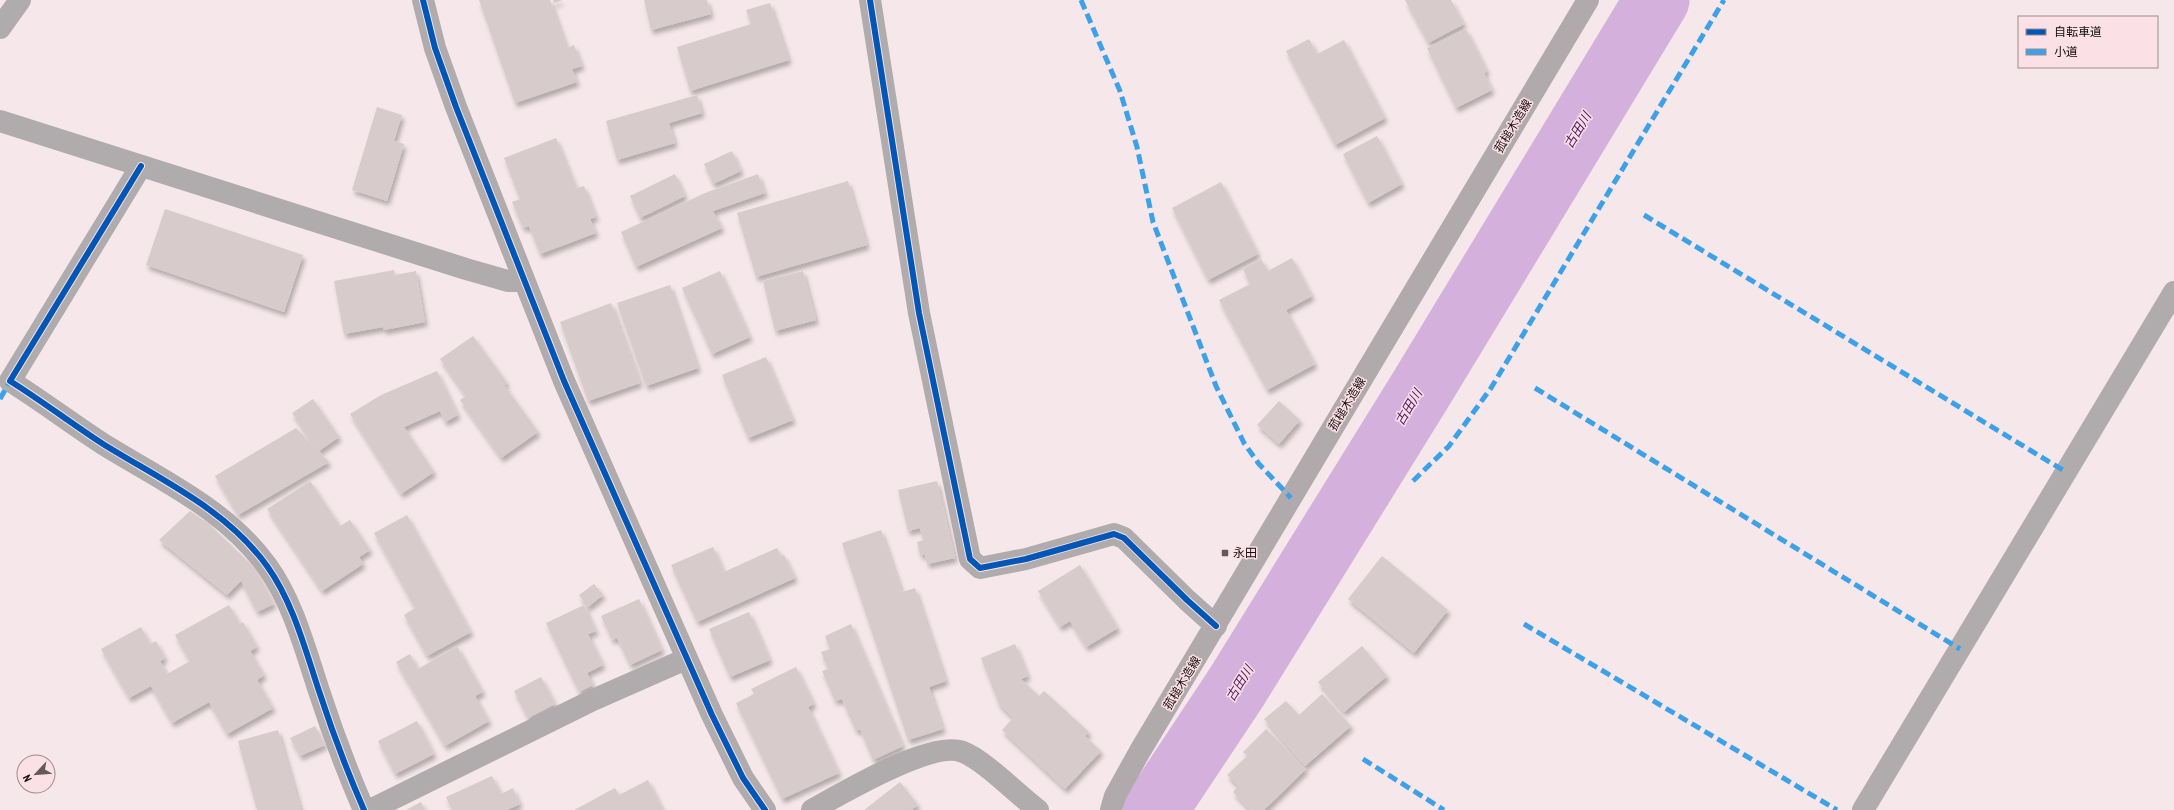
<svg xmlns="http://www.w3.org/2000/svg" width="2174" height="810" font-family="'PT Sans Narrow','Noto Sans JP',sans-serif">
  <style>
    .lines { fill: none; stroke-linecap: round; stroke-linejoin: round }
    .river { stroke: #d4b0dd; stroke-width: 65 }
    .building { fill: #d7cbcc; filter: url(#shadow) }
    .street { stroke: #b0abad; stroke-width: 22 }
    .secondary { stroke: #b0aaac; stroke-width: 22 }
    .quiet { stroke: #3da1e9; stroke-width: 5; stroke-dasharray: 10 5; stroke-linecap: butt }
    .cycleway-casing { stroke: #fbe1e6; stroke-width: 8 }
    .cycleway { stroke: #0057b8; stroke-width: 6 }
    .poi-dot { fill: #63585a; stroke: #fbe1e6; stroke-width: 1.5 }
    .labels { text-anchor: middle; stroke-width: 3; stroke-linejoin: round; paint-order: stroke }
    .street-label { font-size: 12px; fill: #150b0d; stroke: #fbe1e6 }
    .poi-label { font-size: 12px; fill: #150b0d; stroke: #fbe1e6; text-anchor: start }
    .water-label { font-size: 13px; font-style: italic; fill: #521965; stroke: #fbe1e6 }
  </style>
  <defs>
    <filter id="shadow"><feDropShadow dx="2.5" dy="4.5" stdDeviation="2" flood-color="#0004"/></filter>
  </defs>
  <rect width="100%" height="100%" fill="#f5e7ea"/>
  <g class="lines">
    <!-- river -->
    <path class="river" d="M1155,810L1236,688L1423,386L1657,0"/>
  </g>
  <!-- building -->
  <path class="building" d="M479,0H550L567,48L574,45L582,66L572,69L577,82L515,103Z
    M553,0H563L554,3Z
    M644,0H707L711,14L651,30Z
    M1405,0H1451L1464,24L1428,43Z
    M770,3L789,60L690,91L677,47L751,24L746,10Z
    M1466,29L1487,71L1484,73L1492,90L1456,108L1427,48Z
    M1309,39L1317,54L1344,40L1385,118L1335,145L1286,51Z
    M697,95L702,113L669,123L675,143L617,160L606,121Z
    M377,107L402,115L394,141L404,144L387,201L352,190Z
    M1377,136L1402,184L1368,203L1343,154Z
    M556,138L576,188L584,186L596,217L590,219L596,233L540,254L529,226L523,228L512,202L520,199L504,158Z
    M732,151L741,171L713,184L704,164Z
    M675,174L685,196L640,218L630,196Z
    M758,174L765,193L713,211L722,228L636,267L621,232L705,193Z
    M848,181L867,245L756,277L737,213Z
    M1221,182L1258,254L1208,280L1172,208Z
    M165,209L303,255L284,312L146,265Z
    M1292,258L1312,296L1286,310L1315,364L1267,390L1219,300L1250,284L1243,269L1261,259L1268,271Z
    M394,270L395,275L416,271L425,322L384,330L383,327L344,334L334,281Z
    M720,271L750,337L712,354L682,288Z
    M803,271L816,320L775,331L763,281Z
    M670,285L698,368L646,386L617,303Z
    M611,303L640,383L588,401L560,322Z
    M473,336L507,383L504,385L538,432L501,458L460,400L466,396L440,359Z
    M766,357L793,420L748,438L722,375Z
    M437,371L458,415L445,422L440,411L404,427L434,472L401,494L350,414L381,395Z
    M313,399L339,437L319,451L292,413Z
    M1279,401L1300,420L1279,444L1257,425Z
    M296,428L329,462L238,515L215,476Z
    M310,481L340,526L350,520L370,550L359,557L363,564L322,591L267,509Z
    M937,481L955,558L927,564L925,554L920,555L917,542L923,540L920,528L908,531L898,490Z
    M190,511L208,523L256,569L274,604L257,612L241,581L227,595L159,540Z
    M407,515L471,632L427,656L404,615L415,608L374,533Z
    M881,530L902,592L915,588L946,681L929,687L943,729L908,740L842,543Z
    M713,547L724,572L777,548L781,556L784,555L795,578L697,622L671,565Z
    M1382,556L1448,610L1414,653L1348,599Z
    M1080,565L1118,628L1086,647L1070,621L1060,627L1038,591Z
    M594,584L603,595L588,607L579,595Z
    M639,599L662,650L630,665L617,638L612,640L601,616Z
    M229,605L240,624L243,622L257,647L250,651L264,675L257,680L273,708L227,734L209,702L172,723L151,686L129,698L101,649L141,627L150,644L156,641L165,658L160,661L167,674L190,661L175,635Z
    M584,605L596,631L588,634L603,665L587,673L593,685L579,692L546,623Z
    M749,612L770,660L730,677L709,629Z
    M851,624L903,746L873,760L860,729L856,731L842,699L835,701L822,671L828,669L821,652L830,649L825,636Z
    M1015,644L1028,676L1021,679L1039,696L1044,691L1089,732L1085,736L1101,751L1065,789L1002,730L1013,718L999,704L981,658Z
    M457,646L483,692L475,696L489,721L445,746L396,662L410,654L418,669Z
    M1362,646L1387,676L1344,712L1318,682Z
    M796,667L814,704L808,707L839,773L782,799L736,703L754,694L751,689Z
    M541,677L555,704L528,718L514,691Z
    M1322,694L1351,726L1305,766L1264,719L1286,701L1299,715Z
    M417,721L434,754L395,774L378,741Z
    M315,726L325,745L300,756L290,738Z
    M1266,729L1306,769L1264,810H1250L1233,792L1238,786L1227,775L1247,756L1243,752Z
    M278,730L301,810H257L238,741Z
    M492,776L501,794L513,788L520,804L507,810H452L446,797Z
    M648,780L663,810H574L615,788L619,795Z
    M900,782L918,805L911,810H864Z
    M421,802L425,810H406Z"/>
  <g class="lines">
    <!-- street -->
    <path class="street" d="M423,0L435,48L456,107L564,381L712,715L743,778L765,810
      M870,0L919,313L970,559L980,568L1026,559L1114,534L1124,538L1187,600L1216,626
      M0,28L20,0
      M0,121L466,269L508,281H524
      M141,166L10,381C42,401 72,424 103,444C161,480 226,509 267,566C293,602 305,649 319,691C332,731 347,771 364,810
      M370,810L593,700L686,659
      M812,810C841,794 932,739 963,752C984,760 1018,795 1038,810
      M1863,810L2174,292"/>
    <!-- secondary -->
    <path class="secondary" d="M1111,810L1115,796L1140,751L1588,0"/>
    <!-- quiet -->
    <path class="quiet" d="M1081,0L1120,91L1137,147L1153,222L1216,386L1244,443L1259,464L1291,498
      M1644,215L2066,472
      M1535,388L1960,649
      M0,399L10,381
      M1413,481L1449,446L1491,388L1724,0
      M1524,624L1837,810
      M1363,759L1444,810"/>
    <!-- cycleway casing -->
    <g class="cycleway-casing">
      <path id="cycleway" d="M423,0L435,48L456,107L564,381L712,715L743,778L765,810
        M870,0L919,313L970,559L980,568L1026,559L1114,534L1124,538L1187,600L1216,626
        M141,166L10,381C42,401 72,424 103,444C161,480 226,509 267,566C293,602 305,649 319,691C332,731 347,771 364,810"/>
    </g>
    <!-- cycleway -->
    <use href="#cycleway" class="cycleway"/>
  </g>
  <!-- markers -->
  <rect class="poi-dot" x="1221" y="549" width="8" height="8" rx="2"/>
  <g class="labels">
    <!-- street labels -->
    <g class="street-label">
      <text transform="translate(1513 126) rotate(-59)" y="4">菰槌木造線</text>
      <text transform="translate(1347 404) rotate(-59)" y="4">菰槌木造線</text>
      <text transform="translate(1182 683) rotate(-59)" y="4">菰槌木造線</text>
    </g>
    <!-- poi labels -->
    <g class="poi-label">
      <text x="1233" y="557">永田</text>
    </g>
    <!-- water labels -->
    <g class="water-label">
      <text transform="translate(1577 130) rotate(-59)" y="5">古田川</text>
      <text transform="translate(1408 407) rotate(-59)" y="5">古田川</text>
      <text transform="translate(1239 683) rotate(-58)" y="5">古田川</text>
    </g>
  </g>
  <!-- legend -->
  <rect x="2018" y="16" width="140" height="52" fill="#fbe1e6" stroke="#9f8b8f"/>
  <rect x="2026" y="29" width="20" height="6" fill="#0057b8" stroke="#9f8b8f"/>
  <text x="2054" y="36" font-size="12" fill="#150b0d">自転車道</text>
  <rect x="2026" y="49" width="20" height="6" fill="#3da1e9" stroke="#9f8b8f"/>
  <text x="2054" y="56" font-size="12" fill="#150b0d">小道</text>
  <!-- north arrow -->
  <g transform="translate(36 774) rotate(244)"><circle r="19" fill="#fbe1e6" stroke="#9f8b8f"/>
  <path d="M0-3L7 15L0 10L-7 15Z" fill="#63585a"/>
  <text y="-6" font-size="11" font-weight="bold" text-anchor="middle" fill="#150b0d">N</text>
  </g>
</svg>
